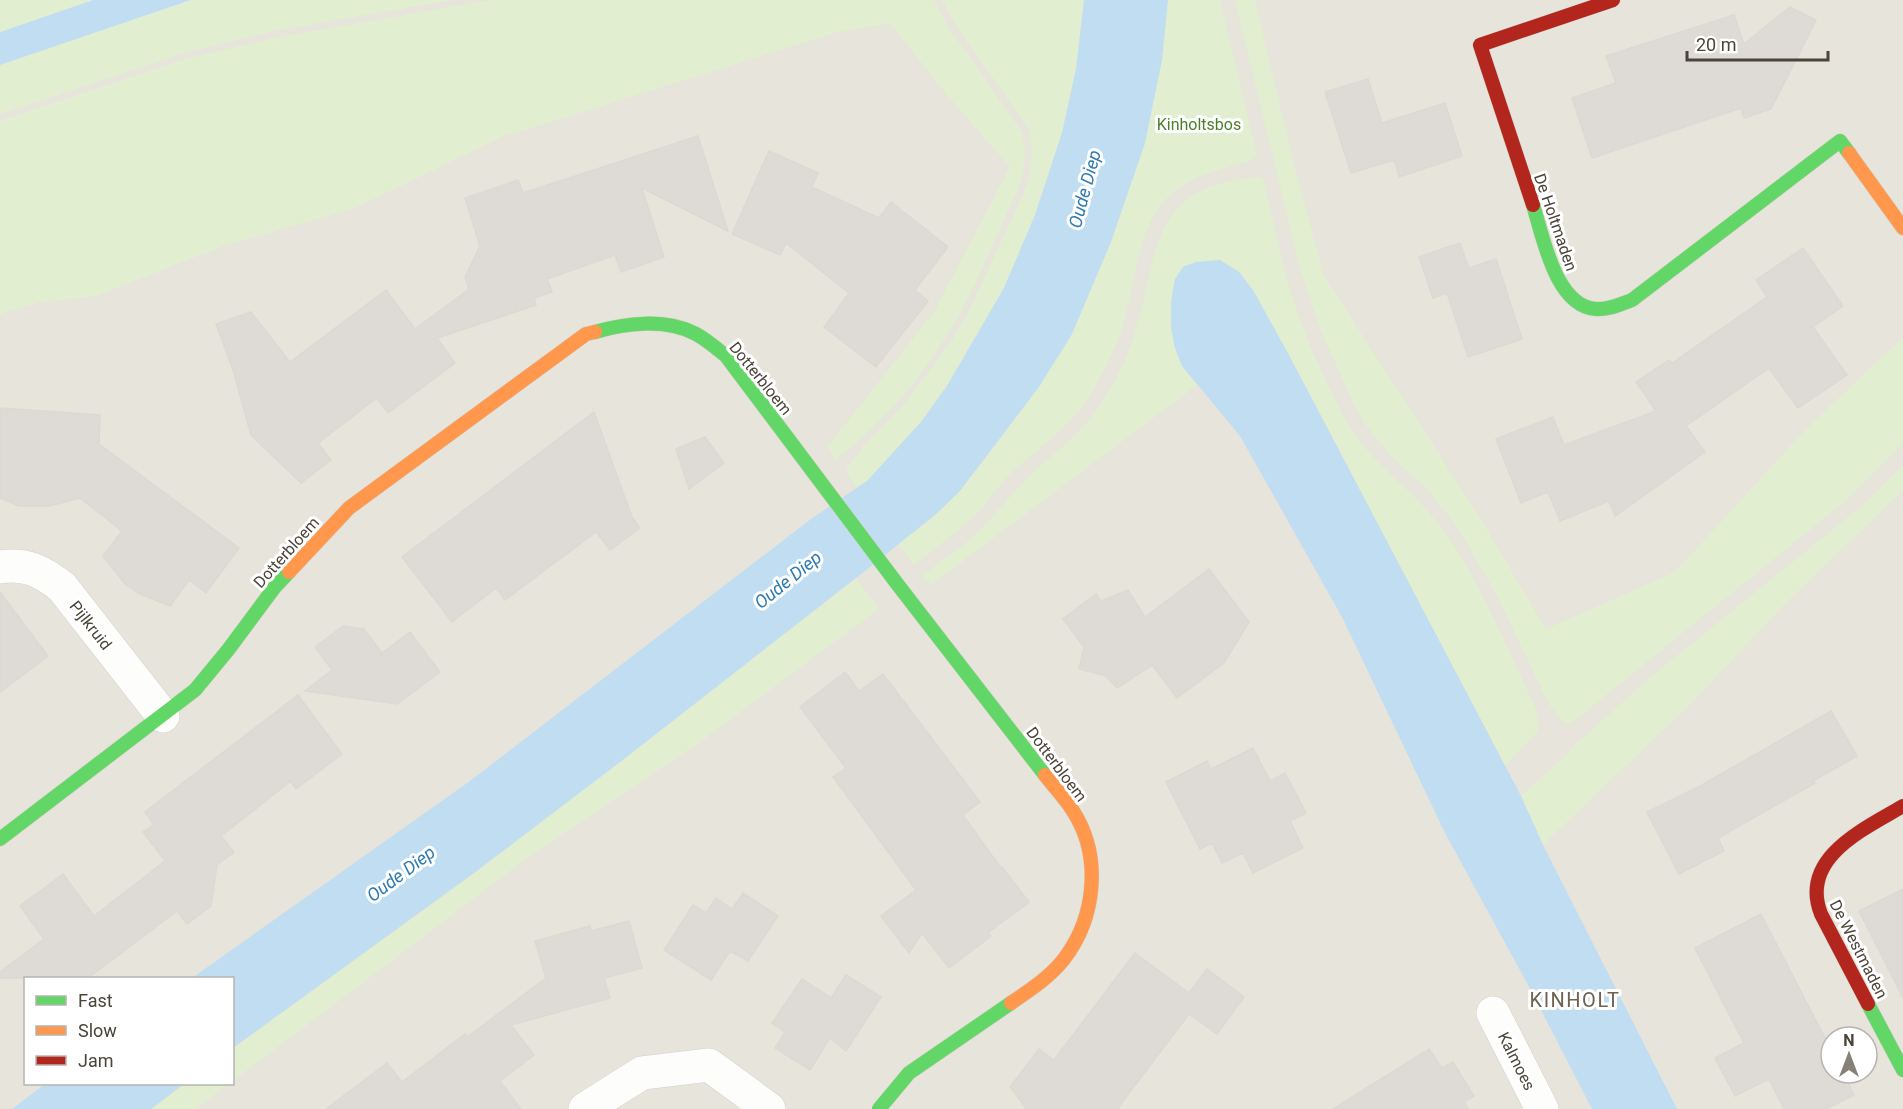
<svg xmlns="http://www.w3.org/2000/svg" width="1903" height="1109" font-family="Roboto,sans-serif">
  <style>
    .residential { fill: #e7e4dc; fill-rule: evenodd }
    .green { fill: #e1eecf }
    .water { fill: #c0ddf1 }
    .building { fill: #dedbd6; stroke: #dcd9d4; stroke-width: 1.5 }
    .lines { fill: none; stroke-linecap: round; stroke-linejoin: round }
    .street-casing { stroke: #d2d0cb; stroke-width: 34 }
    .fast-casing { stroke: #d3cfc5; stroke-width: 15 }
    .slow-casing { stroke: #d3cfc5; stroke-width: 15 }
    .jam-casing { stroke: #d3cfc5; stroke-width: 15 }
    .street { stroke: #fdfdfc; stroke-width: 33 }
    .fast { stroke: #63d668; stroke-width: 14 }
    .slow { stroke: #ff974d; stroke-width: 14 }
    .jam { stroke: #b3261e; stroke-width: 14 }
    .labels { text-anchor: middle; stroke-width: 6; stroke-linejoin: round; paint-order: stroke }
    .park-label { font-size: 16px; fill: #4a7f2a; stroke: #fff }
    .street-label { font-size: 16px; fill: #4b4439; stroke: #fff }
    .water-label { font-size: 18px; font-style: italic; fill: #2e7ab2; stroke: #fff }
    .quarter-label { font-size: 20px; letter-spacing: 1.5px; fill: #6e6250; stroke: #fff }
  </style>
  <rect width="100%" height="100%" fill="#f4f2ee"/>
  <!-- residential -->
  <path class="residential" d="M308,0H1903V1109H0V106ZM26,978H232V1084H26ZM1831,1037H1867V1073H1831Z"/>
  <!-- green -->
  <path class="green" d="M0,0H93L0,32Z
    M191,0H453L278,30L187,52L0,114V65Z
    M491,0H934L949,28L1022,132L1025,153L1022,177L1017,192C995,237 977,286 951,329C921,379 882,424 836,459L827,447L934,312L1010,167L947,95L890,23L838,32L502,137L355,208L226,245L96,296L40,302L0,314V121L189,58L280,37Z
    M942,0H1084L1076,69L1062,133L1035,215L1004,288L947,385L921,422L867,481L856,488L846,469L862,448L906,402L950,343L966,317L1023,195L1029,178L1032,153L1029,129L955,24Z
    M1168,0H1220L1257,155L1252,160C1226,169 1198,173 1176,190C1135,221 1137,283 1122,328C1113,355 1099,382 1083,405C1067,428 1035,452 1013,471C1000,484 990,500 977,513C958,532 935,548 914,565L897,543L935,515L959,492L1006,432L1162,60Z
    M1235,0H1255L1292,157L1324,276L1477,513L1546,629L1675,572L1806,429L1903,337V444L1848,499L1574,721L1569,724L1562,722L1549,704L1496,594L1458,528L1428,490L1388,453L1365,424L1352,400L1321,331L1301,273Z
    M1259,177L1263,179C1271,211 1278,244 1286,276C1299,324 1322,376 1345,419C1368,460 1407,485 1436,521C1477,573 1507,649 1536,709L1539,725L1537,732L1505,766L1290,357L1253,290L1239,272L1196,262L1183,267L1175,280L1171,302L1182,366L1197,385L931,585L922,576C945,558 970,542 989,521C1002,506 1014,491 1028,477C1049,457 1077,437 1094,414C1112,389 1128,359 1136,329C1161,244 1150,187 1259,177Z
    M1903,465V490L1787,602L1689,705L1543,845L1521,796L1561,760L1578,742L1653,675L1857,510Z
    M856,578L879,609L700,742L534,853L233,1081V1048L474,873Z
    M184,1084H229L195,1109H151Z"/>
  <!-- water -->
  <path class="water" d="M93,0H191L0,65V32Z
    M1084,0H1168L1162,60L1145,143L1111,242L1072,334L1039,387L959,492L935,515L856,578L624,759L474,873L233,1048L232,978H192L470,781L811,519L867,481L921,422L947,386L1004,288L1035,215L1062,133L1076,69Z
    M1220,260L1239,272L1253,290L1290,357L1521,796L1543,845L1677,1109H1592L1527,983L1445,833L1342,617L1240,436L1182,366L1175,348L1171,328V302L1175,279L1183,267L1196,262Z
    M45,1084H184L151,1109H12Z"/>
  <!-- building -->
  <path class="building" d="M1790,7L1816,20L1771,109L1744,118L1741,108L1592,158L1572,98L1616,83L1606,56L1734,15L1744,44Z
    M1368,79L1382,123L1445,103L1462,156L1399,177L1394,160L1351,173L1325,92Z
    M698,136L728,231L642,188L664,257L621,272L615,255L547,279L552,292L534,298L536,305L437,338L455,363L388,413L377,398L318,443L331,460L301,483L251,435L233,370L216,324L251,312L290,362L386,290L415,329L469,289L465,277L480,246L465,198L518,180L523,193Z
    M769,151L818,173L812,187L879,218L891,202L948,247L915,290L928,301L876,367L824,327L849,293L786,243L780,255L732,234Z
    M1460,243L1469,268L1496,259L1522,339L1468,357L1447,293L1433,298L1419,257Z
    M1803,248L1843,306L1813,327L1847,375L1798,408L1769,368L1686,426L1705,452L1615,516L1609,501L1560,521L1548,492L1521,503L1496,439L1553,417L1564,445L1656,411L1636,382L1669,360L1672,363L1767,297L1756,280Z
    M0,408L100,415L99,444L239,548L206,593L189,580L170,606L140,594L125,584L103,556L122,531L80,498L50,506H19L0,498Z
    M594,412L632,517L640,528L610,550L596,532L505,600L496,588L452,622L402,557Z
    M705,437L724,463L689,489L676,449Z
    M1209,569L1249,622L1224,663L1177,698L1152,665L1117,688L1106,676L1079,669L1084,647L1063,619L1096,594L1101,601L1128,590L1145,617Z
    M0,592L48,656L0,692Z
    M343,626L364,629L382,653L410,632L440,672L397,704L305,691L332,670L315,647Z
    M845,672L859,691L883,674L980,802L963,815L1001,868L1002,867L1029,902L989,932L991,936L949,968L922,933L909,953L881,916L916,890L833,777L846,768L800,707Z
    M298,695L342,754L296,789L291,781L221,836L234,852L217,865L211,906L187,924L177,911L88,978H0V972L44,939L20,906L63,874L94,916L165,861L143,832L154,825L145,812Z
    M1831,711L1857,756L1813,781L1815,783L1718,838L1724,851L1679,874L1647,812L1702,785Z
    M1253,748L1270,781L1285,773L1306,813L1290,821L1303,848L1253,873L1243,853L1222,863L1212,843L1200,849L1166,782L1207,761L1211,769Z
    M1903,889V998L1859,911Z
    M743,893L778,916L748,961L730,951L711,980L664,950L693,905L706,913L716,898L732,909Z
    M1761,914L1831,1050V1073H1843L1854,1095L1826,1109H1784L1769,1079L1735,1096L1715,1058L1744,1043L1695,948Z
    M629,921L642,968L604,978L610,998L511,1025L534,1055L500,1081L521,1109H326L387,1063L402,1082L465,1034L467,1037L546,978L535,941L590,926L591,931Z
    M1135,953L1189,993L1207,969L1244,997L1217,1034L1189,1014L1117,1109H1027L1010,1087L1039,1049L1054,1060Z
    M846,975L881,997L846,1051L830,1038L810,1070L775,1048L785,1032L772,1023L802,979L831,998Z
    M1429,1049L1442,1068L1453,1062L1474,1096L1464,1102L1468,1109H1333Z"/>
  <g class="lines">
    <!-- street casing -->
    <g class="street-casing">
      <path id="street" d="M0,567C26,563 42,571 62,587L163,716
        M1493,1013L1542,1109
        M585,1109L642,1073L709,1065L769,1109"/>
    </g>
    <!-- fast casing -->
    <g class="fast-casing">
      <path id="fast" d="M1533,205C1543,236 1555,306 1596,309C1609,310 1621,304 1632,300L1840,141L1849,153
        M595,332C626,323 666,318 696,334C707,340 716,348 726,356L898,585L1045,775
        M0,839L195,690L228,650L274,588L289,572
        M1868,1004L1903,1070
        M879,1109L909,1073L1011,1003"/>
    </g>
    <!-- slow casing -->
    <g class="slow-casing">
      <path id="slow" d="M1849,153L1903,228
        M289,572L349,508L586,334L595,332
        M1011,1003C1030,990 1050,977 1064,959C1096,917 1102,856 1073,811C1065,798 1054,787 1045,775"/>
    </g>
    <!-- jam casing -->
    <g class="jam-casing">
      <path id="jam" d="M1533,205L1480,45L1613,0
        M1868,1004L1821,914C1799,858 1864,829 1903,806"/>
    </g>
    <!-- street -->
    <use href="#street" class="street"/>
    <!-- fast -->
    <use href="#fast" class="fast"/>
    <!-- slow -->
    <use href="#slow" class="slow"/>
    <!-- jam -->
    <use href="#jam" class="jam"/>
  </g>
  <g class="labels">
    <!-- park labels -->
    <g class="park-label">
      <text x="1199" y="130">Kinholtsbos</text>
    </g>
    <!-- street labels -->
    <g class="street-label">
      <text transform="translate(1556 222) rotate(71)" y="6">De Holtmaden</text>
      <text transform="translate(761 378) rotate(51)" y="6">Dotterbloem</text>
      <text transform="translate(286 552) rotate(-48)" y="6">Dotterbloem</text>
      <text transform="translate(91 625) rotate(52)" y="6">Pijlkruid</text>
      <text transform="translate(1057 764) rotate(53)" y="6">Dotterbloem</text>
      <text transform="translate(1859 949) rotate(63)" y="6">De Westmaden</text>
      <text transform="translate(1517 1061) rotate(63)" y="6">Kalmoes</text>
    </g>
    <!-- water labels -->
    <g class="water-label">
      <text transform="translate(1085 189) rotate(-75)" y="6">Oude Diep</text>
      <text transform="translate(788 580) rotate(-39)" y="6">Oude Diep</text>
      <text transform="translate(401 874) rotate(-37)" y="6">Oude Diep</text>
    </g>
    <!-- quarter labels -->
    <g class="quarter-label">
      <text x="1575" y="1007">KINHOLT</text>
    </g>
  </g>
  <!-- legend -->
  <rect x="24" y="977" width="210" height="108" fill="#ffffff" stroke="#b7b4b0" stroke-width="1.5"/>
  <rect x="36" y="996" width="30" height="9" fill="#63d668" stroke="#b7b4b0" stroke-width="1.5"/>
  <text x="78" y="1007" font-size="18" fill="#4b4439">Fast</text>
  <rect x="36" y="1026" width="30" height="9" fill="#ff974d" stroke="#b7b4b0" stroke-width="1.5"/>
  <text x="78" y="1037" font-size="18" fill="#4b4439">Slow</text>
  <rect x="36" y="1056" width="30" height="9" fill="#b3261e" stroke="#b7b4b0" stroke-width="1.5"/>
  <text x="78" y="1067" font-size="18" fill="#4b4439">Jam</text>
  <!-- north arrow -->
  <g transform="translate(1849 1055)"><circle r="28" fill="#ffffff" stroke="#b7b4b0" stroke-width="1.5"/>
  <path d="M0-4.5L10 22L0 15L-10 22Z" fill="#868178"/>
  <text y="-9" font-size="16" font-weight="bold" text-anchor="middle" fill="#4b4439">N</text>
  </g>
  <!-- scale -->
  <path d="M1687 51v9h141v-9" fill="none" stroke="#4b4439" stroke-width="3"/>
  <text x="1696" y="51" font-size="18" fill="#4b4439" stroke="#ffffff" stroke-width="4.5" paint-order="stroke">20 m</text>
</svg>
